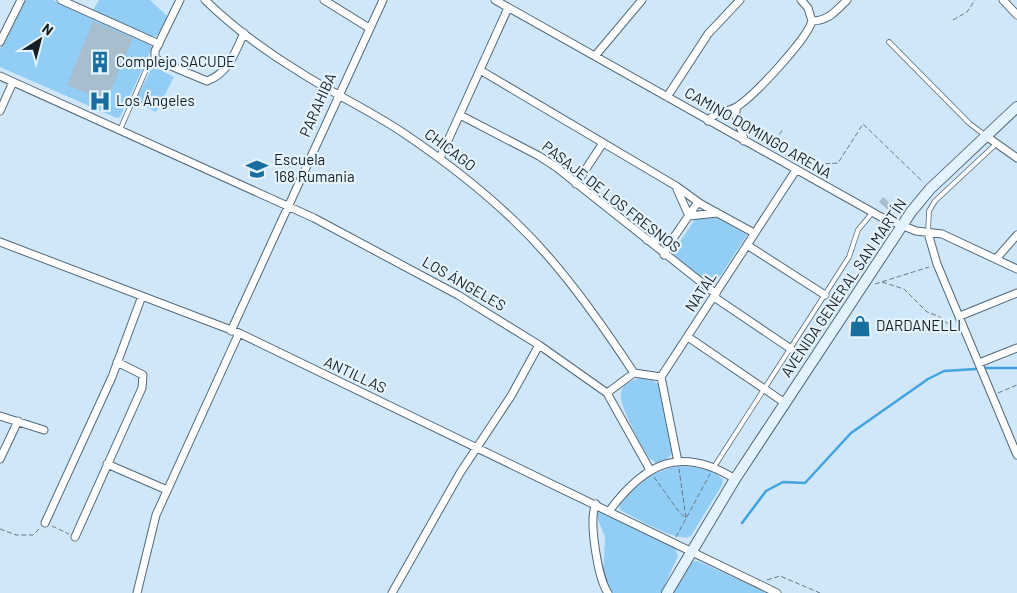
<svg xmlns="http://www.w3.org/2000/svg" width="1017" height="593" font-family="Barlow,sans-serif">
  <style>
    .green { fill: #92cdf6 }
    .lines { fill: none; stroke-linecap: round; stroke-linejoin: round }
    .stream { stroke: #41a3df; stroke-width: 2.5 }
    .building { fill: #a7becf }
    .service-casing { stroke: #536877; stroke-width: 5.5 }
    .minor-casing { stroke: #536877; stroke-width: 9 }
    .secondary-casing { stroke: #536877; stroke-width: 12 }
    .path { stroke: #697984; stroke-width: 1; stroke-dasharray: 5 2.5; stroke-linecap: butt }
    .service { stroke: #fff; stroke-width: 4 }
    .minor { stroke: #fff; stroke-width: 7 }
    .secondary { stroke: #e2f3fe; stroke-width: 10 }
    .labels { text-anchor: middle; stroke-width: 4.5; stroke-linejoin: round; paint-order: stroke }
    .poi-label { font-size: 15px; fill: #141d23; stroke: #e4f3fd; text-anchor: start }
    .street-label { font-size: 15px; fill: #141d23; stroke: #e4f3fd }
  </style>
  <rect width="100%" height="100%" fill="#cfe7f8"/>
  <!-- green -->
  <path class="green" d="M25,0H53L151,45L152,48L120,117L117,118L0,67V49Z
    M99,0H150L167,16L158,35L152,37L93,10Z
    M153,66L174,77L156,112L135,101Z
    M702,209L747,235L713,287L671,255Z
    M639,378L652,380L659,385L673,453L665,461L656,463L649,458C642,445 618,406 621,392C623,384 632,381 639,378Z
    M679,466L708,468L723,479L722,485L691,536C679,544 634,517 620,510C615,489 663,468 679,466Z
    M598,510L675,547L678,556L661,593H611L603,578L605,537L597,517Z
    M695,561H698L767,593H674L690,563Z"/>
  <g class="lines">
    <!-- stream -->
    <path class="stream" d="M985,368H1017
      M742,523L766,491L783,482L805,483L851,433L928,379L944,371L976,369"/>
  </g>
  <!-- building -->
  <path class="building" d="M93,21L133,38L106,102L67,85Z
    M883,197L892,205L888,210L879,202Z"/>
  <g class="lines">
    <!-- service casing -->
    <g class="service-casing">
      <path id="service" d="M889,42L969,123L986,136
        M120,130L149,63L155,57
        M928,233L929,211L935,201L996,144
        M714,467L849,257L858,230L872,213"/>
    </g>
    <!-- minor casing -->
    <g class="minor-casing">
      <path id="minor" d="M61,0L159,44
        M180,0L155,51V57L159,61L207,81C229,73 235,52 244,33
        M205,0C233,27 265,51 298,71C332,93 369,110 402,132C454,167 505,207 546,254C579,291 607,332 634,373
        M324,0L369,28
        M495,0L881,217L916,231L942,234L1017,269
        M801,0L808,8L812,21
        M1003,0L1017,15
        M0,42L21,0
        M595,56L642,0
        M480,70L676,186L701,204L754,233
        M0,76L314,218L458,295L539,345L607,393L650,470
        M667,97L708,34L740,0
        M737,107C732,121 744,128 744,141
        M0,111L13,82
        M460,115L539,156L556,167L716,294
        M708,121C716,110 728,113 738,106C755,95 807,39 812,21C828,21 836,11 847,0
        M986,136L1017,158
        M440,158L508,8
        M576,184L603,143
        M677,189L689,216L717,213
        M928,233L937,264L1017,455
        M647,240H672L664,255
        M672,240L698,202
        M0,242L239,333L777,593
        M747,245L825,295
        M996,259L1017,235
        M714,297L791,349
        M960,316L1017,293
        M231,331L383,0
        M688,337L785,403
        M979,363L1017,348
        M661,377L678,462
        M607,393L634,373L661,377L796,170
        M0,416L44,430
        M0,459L18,421
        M107,464L167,490
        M596,504C588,519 598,579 608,593
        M610,510C645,463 681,445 735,479
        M45,523L112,377L142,296
        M75,537L142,388L143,375L117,362
        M137,593L156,515L239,333
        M392,593L460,473L511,396L539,345"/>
    </g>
    <!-- secondary casing -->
    <g class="secondary-casing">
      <path id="secondary" d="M667,593L735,479L911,212L930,189L1017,107"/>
    </g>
    <!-- path -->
    <path class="path" d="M953,20L967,12L975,0
      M771,147L783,129
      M811,169L821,164L838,163L863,124L923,182
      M882,282L904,289L927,312L938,316L957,331
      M875,284L929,267
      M832,300L839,304
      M797,353L805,358
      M998,393L1017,385
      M654,477L679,512L686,518L679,469
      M52,526L69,534
      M0,529L16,535H33L40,528
      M676,537L710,474
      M767,580L780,576L820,593"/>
    <!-- service -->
    <use href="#service" class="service"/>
    <!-- minor -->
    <use href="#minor" class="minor"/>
    <!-- secondary -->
    <use href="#secondary" class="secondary"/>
  </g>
  <!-- icons -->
  <defs>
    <g id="building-bare" transform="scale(1.725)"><path d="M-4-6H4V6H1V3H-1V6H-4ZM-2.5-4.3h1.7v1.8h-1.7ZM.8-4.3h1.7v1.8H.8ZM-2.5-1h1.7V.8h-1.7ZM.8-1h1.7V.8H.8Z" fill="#186f9f" stroke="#e4f3fd" stroke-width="2.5" paint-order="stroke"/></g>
    <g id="hospital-bare" transform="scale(1.725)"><path d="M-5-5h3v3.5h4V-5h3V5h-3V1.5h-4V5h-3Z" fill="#186f9f" stroke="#e4f3fd" stroke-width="2.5" paint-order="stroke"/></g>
    <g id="school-bare" transform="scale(1.725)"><path d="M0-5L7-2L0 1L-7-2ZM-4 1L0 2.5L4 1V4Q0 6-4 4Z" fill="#186f9f" stroke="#e4f3fd" stroke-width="2.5" paint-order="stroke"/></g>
    <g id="shop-bare" transform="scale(1.725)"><path d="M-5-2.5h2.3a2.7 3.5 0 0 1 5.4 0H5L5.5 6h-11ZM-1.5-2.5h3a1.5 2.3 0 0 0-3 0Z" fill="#186f9f" stroke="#e4f3fd" stroke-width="2.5" paint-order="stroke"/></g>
  </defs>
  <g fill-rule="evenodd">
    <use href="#building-bare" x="100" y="62"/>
    <use href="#hospital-bare" x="100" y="101"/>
    <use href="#school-bare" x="257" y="169"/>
    <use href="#shop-bare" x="860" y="326"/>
  </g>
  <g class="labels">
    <!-- poi labels -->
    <g class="poi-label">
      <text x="116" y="67">Complejo SACUDE</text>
      <text x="116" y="106">Los Ángeles</text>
      <text x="274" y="165">Escuela<tspan x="274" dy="17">168 Rumania</tspan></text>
      <text x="876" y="331">DARDANELLI</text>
    </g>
    <!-- street labels -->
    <g class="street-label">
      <text transform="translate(318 105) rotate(-66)" y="5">PARAHIBA</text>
      <text transform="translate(758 133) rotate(30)" y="5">CAMINO DOMINGO ARENA</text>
      <text transform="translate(450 150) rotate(37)" y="5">CHICAGO</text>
      <text transform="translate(611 197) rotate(38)" y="5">PASAJE DE LOS FRESNOS</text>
      <text transform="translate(464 284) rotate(30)" y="5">LOS ÁNGELES</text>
      <text transform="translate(844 288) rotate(-56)" y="5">AVENIDA GENERAL SAN MARTÍN</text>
      <text transform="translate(701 292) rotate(-57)" y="5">NATAL</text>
      <text transform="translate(355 375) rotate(25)" y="5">ANTILLAS</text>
    </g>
  </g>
  <!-- north arrow -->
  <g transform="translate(40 40) rotate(36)" stroke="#e4f3fd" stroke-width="4" paint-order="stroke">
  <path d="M0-4L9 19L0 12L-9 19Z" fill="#141d23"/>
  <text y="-8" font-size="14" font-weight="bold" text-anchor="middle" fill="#141d23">N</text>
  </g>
</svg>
